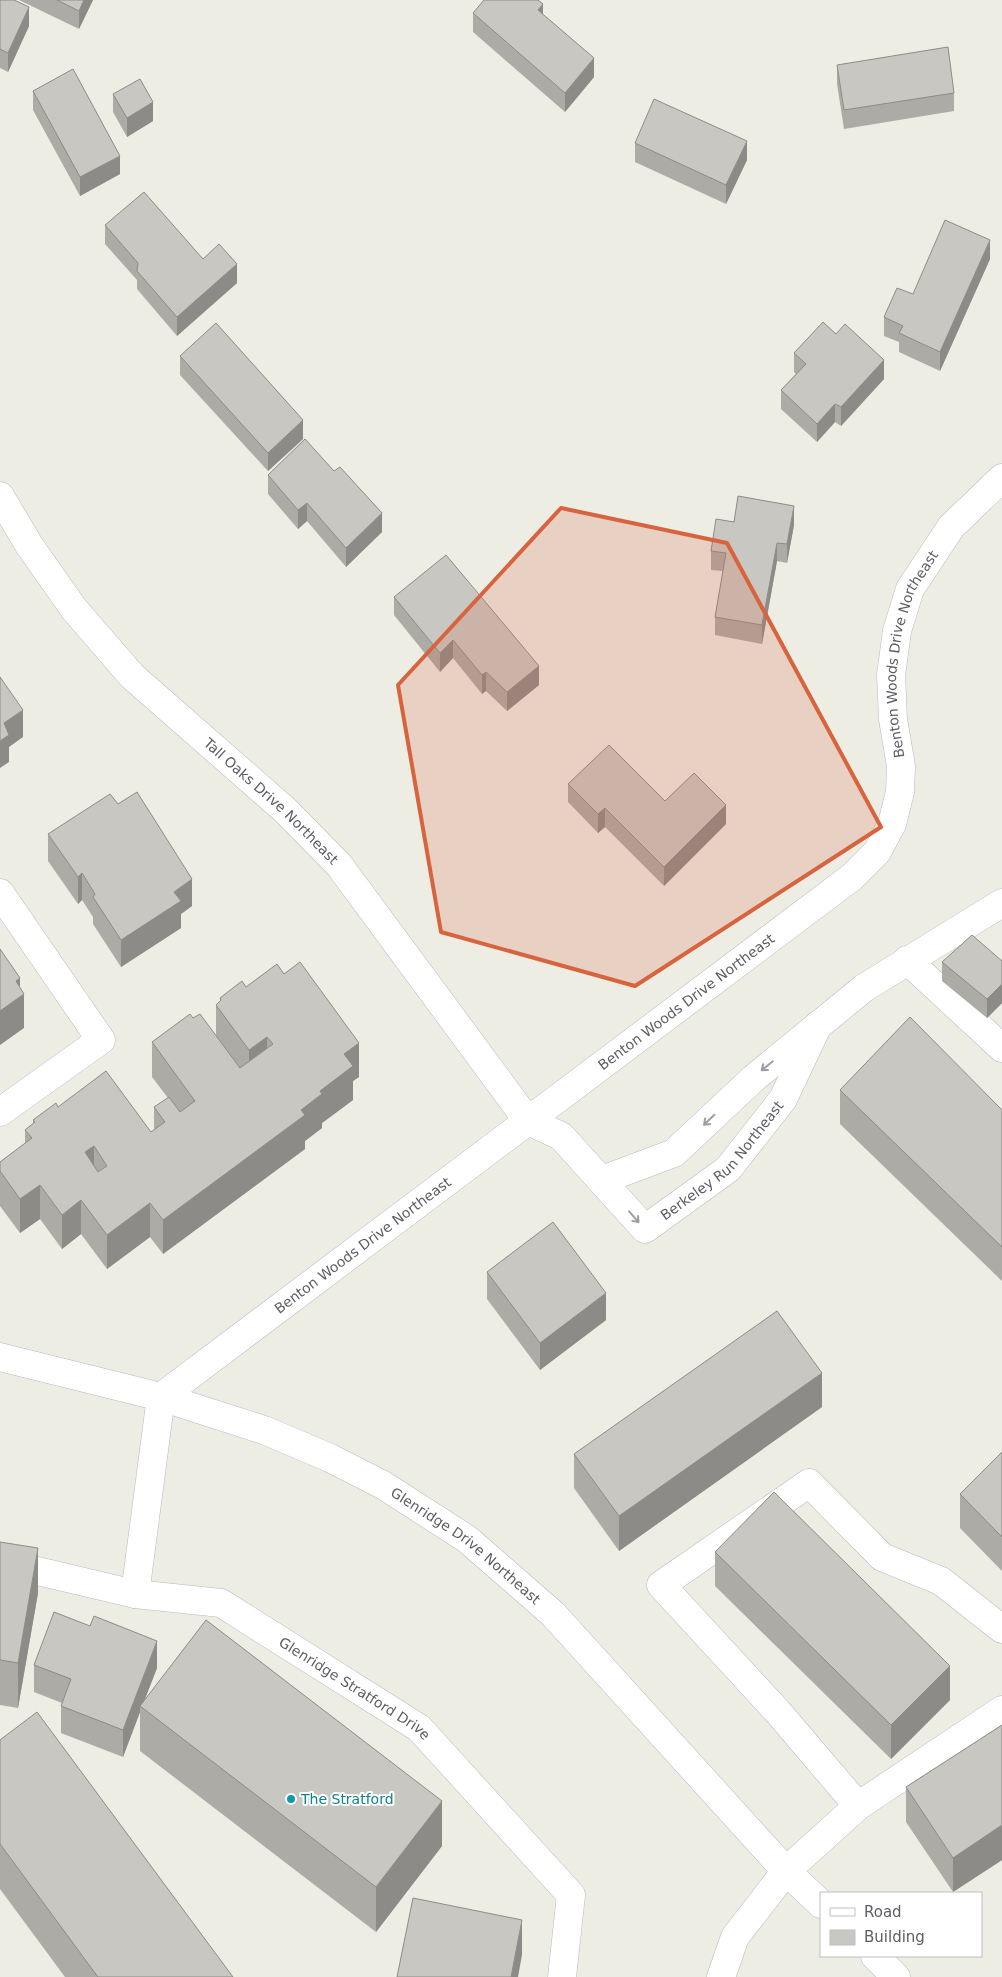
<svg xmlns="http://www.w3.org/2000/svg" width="1002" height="1977" font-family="'DejaVu Sans',sans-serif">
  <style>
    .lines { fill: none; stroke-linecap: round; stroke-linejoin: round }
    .minor-casing { stroke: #b9babf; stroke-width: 29 }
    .tertiary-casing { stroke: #b9babf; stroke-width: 29 }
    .secondary-casing { stroke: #b8b9bf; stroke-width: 29 }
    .minor { stroke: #fff; stroke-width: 28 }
    .tertiary { stroke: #fff; stroke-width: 28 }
    .secondary { stroke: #fff; stroke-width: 28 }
    .wall { fill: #adaba6 }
    .shaded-wall { fill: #8d8b87 }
    .building { fill: #c9c7c1; stroke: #8d8b87; fill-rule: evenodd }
    .oneway { stroke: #9d9ea1 }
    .marked { fill: #d8643f; fill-opacity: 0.2; stroke: #d8643f; stroke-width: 4; stroke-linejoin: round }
    .culture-dot { fill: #0f9aa8; stroke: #fff; stroke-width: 2 }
    .labels { text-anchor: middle; stroke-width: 4; stroke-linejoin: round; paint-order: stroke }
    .street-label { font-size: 14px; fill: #5c5e63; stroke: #fff }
    .culture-label { font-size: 14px; fill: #0d838f; stroke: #fff; text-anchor: start }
  </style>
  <rect width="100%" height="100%" fill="#edede4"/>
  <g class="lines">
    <!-- minor casing -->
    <g class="minor-casing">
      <g id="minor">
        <path id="s1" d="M0,496L29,545L74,609L132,676L286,811L339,865L528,1121L561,1136L645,1229L728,1169L783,1099L818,1025"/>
        <path d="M0,893L101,1040L0,1112"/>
        <path d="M907,960L1002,1048"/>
        <path d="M602,1180L674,1153L754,1078L864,988L1002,903"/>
        <path id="s2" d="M0,1562L135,1594L221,1603L419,1728L571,1895L562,1977"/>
        <path id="s3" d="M135,1594L161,1397L852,877L877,852L892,824L900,792L901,766L893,719L891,675L897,631L910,589L951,527L1002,478"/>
        <path d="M858,1806L778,1712L661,1585L809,1483L882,1557L941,1581L1002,1629"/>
        <path d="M786,1871L858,1806L1002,1710"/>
      </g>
    </g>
    <!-- tertiary casing -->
    <g class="tertiary-casing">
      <path id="tertiary" d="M721,1977L735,1937L786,1871"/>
    </g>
    <!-- secondary casing -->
    <g class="secondary-casing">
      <g id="secondary">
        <path id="s4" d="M0,1357L161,1397L264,1430L330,1458L383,1485L467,1539L553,1614L786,1871L821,1904"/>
        <path d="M875,1956L896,1977"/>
      </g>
    </g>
    <!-- minor -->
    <use href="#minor" class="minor"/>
    <!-- tertiary -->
    <use href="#tertiary" class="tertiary"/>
    <!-- secondary -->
    <use href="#secondary" class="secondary"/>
  </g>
  <!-- wall -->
  <path class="wall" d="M0,0L29,26L8,72L0,68Z
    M19,0H93L79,29Z
    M473,13L543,15L594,77L565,112L473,32Z
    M837,65L954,93V111L844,129L837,84Z
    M33,91L120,174L80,196L33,110Z
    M113,94L153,121L127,137L113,112Z
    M635,143L747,160L726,204L635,162Z
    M105,225L203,259L237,283L177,336L137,289V280L105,244Z
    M990,259L940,371L899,352V342L884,336V317L913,294Z
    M794,353L884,379L841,426L835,422L817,442L781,409V390L796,374L794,372Z
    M180,356L303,439L268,471L180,375Z
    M268,475L382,532L346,567L307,521L298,529L268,494Z
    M734,522L794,525L787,563L777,561L762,644L715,635V617L723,571L711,570V551Z
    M394,597L539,685L507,711L486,691L482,694L453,658L440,672L394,615Z
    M568,784L665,801L726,824L664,886L605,827L598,833L568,802Z
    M48,834L192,906L181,914V928L121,967L93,924V917L82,900L78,904L48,861Z
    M1002,961V1003L987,1018L942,981V962Z
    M246,987L359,1077L353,1081V1100L322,1123V1128L305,1141V1149L163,1254L150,1237L107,1269L81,1234L62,1249L40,1219L20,1233L0,1206V1162L25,1143V1130L33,1124V1120L58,1107L151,1132L154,1130V1107L168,1098L152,1077V1042L193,1018L216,1035V1005L220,1001V998Z
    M840,1090L1002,1110V1281L840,1124Z
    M487,1272L606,1320L540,1370L487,1299Z
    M822,1407L619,1551L574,1488V1454Z
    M1002,1452V1571L960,1528V1494Z
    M0,1542L38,1593L18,1708L0,1705Z
    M715,1552L950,1700L891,1759L715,1586Z
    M34,1665L157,1668L144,1700L442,1846L376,1932L140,1751V1712L123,1757L61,1733V1706L62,1703L34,1692Z
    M1002,1725V1860L953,1892L906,1822V1787Z
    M0,1740L233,1977H65L0,1889Z"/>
  <!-- shaded-wall -->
  <path class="shaded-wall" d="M84,0H93L79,29V11Z
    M543,4V23L538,10Z
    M29,7V26L8,72V53Z
    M594,58V77L565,112V93Z
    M153,102V121L127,137V118Z
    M747,141V160L726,204V185Z
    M120,156V174L80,196V177Z
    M990,240V259L940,371V352Z
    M237,264V283L177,336V317Z
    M884,360V379L841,426V407Z
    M835,404V422L817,442V424Z
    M303,420V439L268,471V453Z
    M307,503V521L298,529V510Z
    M794,506V525L787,563V544Z
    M382,513V532L346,567V548Z
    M777,543V561L762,644V625Z
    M453,640V658L440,672V653Z
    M539,666V685L507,711V692Z
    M486,672V691L482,694V675Z
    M23,710V737L9,747V762L0,768V741L4,723Z
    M726,805V824L664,886V867Z
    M605,808V827L598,833V814Z
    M82,873V900L78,904V877Z
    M192,879V906L181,914V928L121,967V940L174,892Z
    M20,978V997L24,994V1028L0,1045V1011L16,981Z
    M1002,984V1003L987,1018V999Z
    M267,1037V1071L249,1084V1050Z
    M359,1043V1077L353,1081V1100L322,1123V1128L305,1141V1149L163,1254V1220L301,1110L320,1091L344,1054Z
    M94,1146V1181L85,1152Z
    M40,1185V1219L20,1233V1199Z
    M81,1200V1234L62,1249V1215Z
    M150,1203V1237L107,1269V1235Z
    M606,1293V1320L540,1370V1343Z
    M822,1373V1407L619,1551V1516Z
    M38,1548V1593L18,1708V1663Z
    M157,1641V1668L142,1707L140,1706V1712L123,1757V1730Z
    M950,1666V1700L891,1759V1725Z
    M442,1801V1846L376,1932V1887Z
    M1002,1825V1860L953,1892V1858Z
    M522,1920V1955L518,1977H511Z"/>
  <!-- building -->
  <path class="building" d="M0,0H14L29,7L8,53L0,49Z
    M57,0H84L79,11Z
    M484,0H538L543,4L538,10L594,58L565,93L473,13Z
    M948,47L954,93L844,110L837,65Z
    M73,69L120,156L80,177L33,91Z
    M140,79L153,102L127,118L113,94Z
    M654,99L747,141L726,185L635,143Z
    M144,192L203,259L219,244L237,264L177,317L137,271L138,263L105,225Z
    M945,220L990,240L940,352L899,333L903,326L884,317L897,288L913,294Z
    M823,322L836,334L845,324L884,360L841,407L835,404L817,424L781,390L806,364L794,353Z
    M216,323L303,420L268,453L180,356Z
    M305,439L334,471L340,467L382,513L346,548L307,503L298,510L268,475Z
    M738,496L794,506L787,544L777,543L762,625L715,617L726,553L711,551L716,519L734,522Z
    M446,555L539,666L507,692L486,672L482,675L453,640L440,653L394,597Z
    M0,677L23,710L4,723L9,735L0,741Z
    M609,745L665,801L694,773L726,805L664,867L605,808L598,814L568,784Z
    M137,792L192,879L174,892L181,901L121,940L93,897L95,894L82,873L78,877L48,834L110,794L118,804Z
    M972,935L1002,961V984L987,999L942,962Z
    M0,949L20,978L16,981L24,994L0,1011Z
    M300,962L359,1043L344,1054L353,1066L320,1091L322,1094L301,1110L305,1115L163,1220L150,1203L107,1235L81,1200L62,1215L40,1185L20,1199L0,1171V1162L32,1138L25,1130L35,1122L33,1120L56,1103L58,1107L106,1071L151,1132L165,1122L154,1107L169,1097L180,1112L195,1101L152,1042L190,1014L193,1018L200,1014L240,1068L273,1044L267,1037L249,1050L216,1005L221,1000L220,998L242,981L246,987L277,964L284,974ZM94,1146L107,1166L98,1172L85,1152Z
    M910,1017L1002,1110V1247L840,1090Z
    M553,1222L606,1293L540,1343L487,1272Z
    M777,1311L822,1373L619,1516L574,1454Z
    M1002,1452V1537L960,1494Z
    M774,1492L950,1666L891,1725L715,1552Z
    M0,1542L38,1548L18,1663L0,1660Z
    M54,1612L90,1626L94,1616L157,1641L123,1730L61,1706L71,1679L34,1665Z
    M206,1620L442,1801L376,1887L140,1706Z
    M37,1712L233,1977H98L0,1844V1740Z
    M1002,1725V1825L953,1858L906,1787Z
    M413,1898L522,1920L511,1977H397Z"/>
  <!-- one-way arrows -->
  <defs><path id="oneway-shaft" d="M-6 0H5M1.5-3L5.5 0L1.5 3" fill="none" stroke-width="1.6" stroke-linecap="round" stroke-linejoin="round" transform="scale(1.25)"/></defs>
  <g class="oneway">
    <use href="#oneway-shaft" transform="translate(767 1066) rotate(141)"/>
    <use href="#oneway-shaft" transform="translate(709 1120) rotate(136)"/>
    <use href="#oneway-shaft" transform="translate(634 1217) rotate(49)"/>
  </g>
  <!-- marked area -->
  <path class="marked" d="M561,508L727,543L881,827L635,986L441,932L398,685Z"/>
  <!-- markers -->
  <circle class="culture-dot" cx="291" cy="1799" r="5"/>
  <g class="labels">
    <!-- street labels -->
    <g class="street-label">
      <text dy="5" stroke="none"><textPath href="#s3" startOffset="1306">Benton Woods Drive Northeast</textPath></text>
      <text dy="5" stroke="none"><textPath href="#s1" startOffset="411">Tall Oaks Drive Northeast</textPath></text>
      <text dy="5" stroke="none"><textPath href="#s3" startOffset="856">Benton Woods Drive Northeast</textPath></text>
      <text dy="5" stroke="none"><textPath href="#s1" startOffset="1088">Berkeley Run Northeast</textPath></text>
      <text dy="5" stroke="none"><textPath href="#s3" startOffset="451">Benton Woods Drive Northeast</textPath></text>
      <text dy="5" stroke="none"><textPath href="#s4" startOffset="508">Glenridge Drive Northeast</textPath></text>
      <text dy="5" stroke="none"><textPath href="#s2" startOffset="384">Glenridge Stratford Drive</textPath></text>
    </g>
    <!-- culture labels -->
    <g class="culture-label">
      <text x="301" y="1804">The Stratford</text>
    </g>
  </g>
  <!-- legend -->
  <rect x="820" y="1892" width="162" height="65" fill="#ffffff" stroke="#bebfc1"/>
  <rect x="830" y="1908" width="25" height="8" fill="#ffffff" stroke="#bebfc1"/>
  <text x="864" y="1917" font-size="15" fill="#5c5e63">Road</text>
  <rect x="830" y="1930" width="25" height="15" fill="#c9c7c1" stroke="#bebfc1"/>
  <text x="864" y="1942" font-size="15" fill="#5c5e63">Building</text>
</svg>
